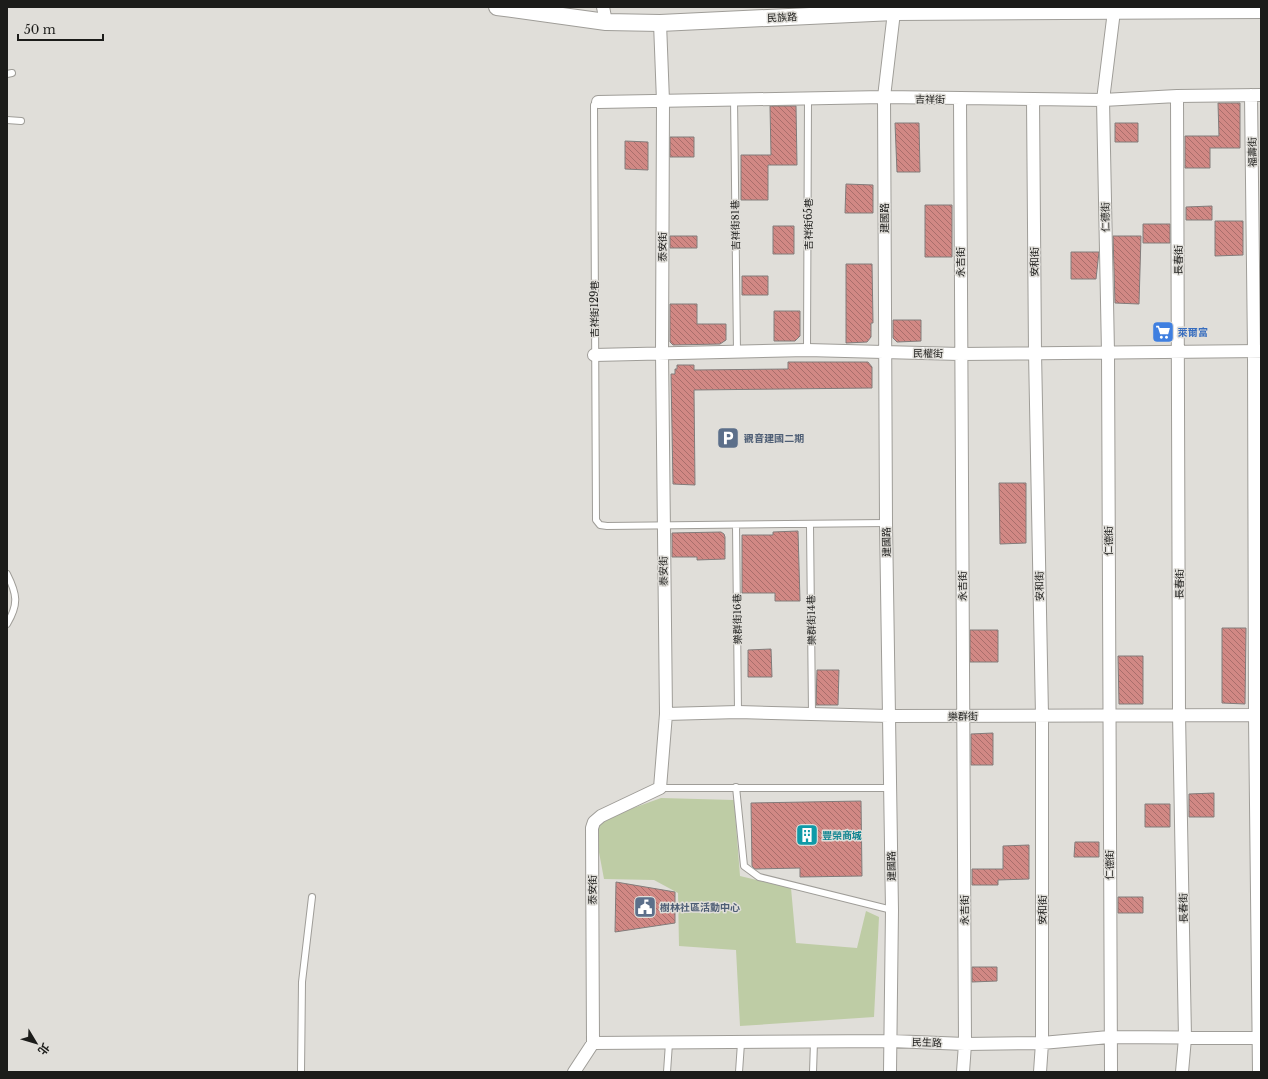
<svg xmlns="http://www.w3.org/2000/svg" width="1268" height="1079" font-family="'Libre Baskerville','Noto Sans TC',serif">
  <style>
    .green { fill: #becca5 }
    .building { fill: url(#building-back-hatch); stroke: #827c7b }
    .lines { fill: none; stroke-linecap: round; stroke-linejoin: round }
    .service-casing { stroke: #9f9d98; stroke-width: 8 }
    .minor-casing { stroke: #9f9d98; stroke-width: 14 }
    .tertiary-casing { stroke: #9f9d98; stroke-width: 18 }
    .service { stroke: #fff; stroke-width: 6 }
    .minor { stroke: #fff; stroke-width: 12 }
    .tertiary { stroke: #fff; stroke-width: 16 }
    .labels { text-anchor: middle; stroke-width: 3; stroke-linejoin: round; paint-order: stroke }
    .street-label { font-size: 10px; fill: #1c1c1a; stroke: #e0ded9 }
    .shop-label { font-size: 10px; font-weight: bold; fill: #366cbe; stroke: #e0ded9; text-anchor: start }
    .service-label { font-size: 10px; font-weight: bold; fill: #4e5e75; stroke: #e0ded9; text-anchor: start }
    .culture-label { font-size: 10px; font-weight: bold; fill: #0d838f; stroke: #e0ded9; text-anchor: start }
  </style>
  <defs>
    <pattern id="building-back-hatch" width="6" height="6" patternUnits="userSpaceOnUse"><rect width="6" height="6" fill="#d18884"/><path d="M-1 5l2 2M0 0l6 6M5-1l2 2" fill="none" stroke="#a96e6b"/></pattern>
  </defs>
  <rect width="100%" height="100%" fill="#e0ded9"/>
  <!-- green -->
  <path class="green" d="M661,798L734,800L740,876L791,888L796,943L857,948L866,911L879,917L874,1017L740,1026L736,950L679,946L678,893L654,880L604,879L595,831L603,819Z"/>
  <!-- building -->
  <path class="building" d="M1218,103H1240V148H1210V168H1185V136H1219Z
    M770,106H796L797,165H768V200H741V155H771Z
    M895,123H919L920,172H897Z
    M1115,123H1138V142H1115Z
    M670,137H694V157H670Z
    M625,141L648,142V170L625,169Z
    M846,184L873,185V213H845Z
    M925,205H952V257H925Z
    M1212,206V220H1186V207Z
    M1215,221H1243V255L1215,256Z
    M1143,224H1170V243H1143Z
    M773,226H794V254H773Z
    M670,236H697V248H670Z
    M1113,236H1141L1139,304L1115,303Z
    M1071,252H1099L1096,279H1071Z
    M846,264H872L873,323H871V337L867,342L846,343Z
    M742,276H768V295H742Z
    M670,304H697V324H726V340L720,344L673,345L670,342Z
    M774,311H800V336L795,341H774Z
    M893,320H921V341L897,342L893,338Z
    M788,362H868L872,367V388L694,390L695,485L673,484L671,374H675V369H677V365H694V370L788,369Z
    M999,483H1026V543L1000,544Z
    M798,531L800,601H775V593H742V535H773V532Z
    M721,532L724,534L725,537V559L697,560V557H672V533Z
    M1222,628H1246L1245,704L1222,703Z
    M970,630H998V662H970Z
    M771,649L772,677H748V650Z
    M1118,656H1143V704H1119Z
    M817,670H839L838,705H816Z
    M993,733V765H971V734Z
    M1214,793V817H1189V794Z
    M861,801L862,876L800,877V868L755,869L752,866L751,803Z
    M1145,804H1170V827H1145Z
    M1075,842H1099V857H1074Z
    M1029,845V879L998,880V885H972V869H1003V846Z
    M616,882L675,892V923L615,932Z
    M1118,897H1143V913H1118Z
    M972,967H997V981L972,982Z"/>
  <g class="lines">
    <!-- service casing -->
    <g class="service-casing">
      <path id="service" d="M7,74L12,73
        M734,98L737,352
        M598,102L594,105L596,520L600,525L607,526L886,523
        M7,120L21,121
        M807,350L808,99
        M736,525L738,712
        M810,525L812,714
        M7,574C17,594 19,604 7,624
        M736,787L744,866L759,877L892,910
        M660,788H890
        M301,1072L302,982L312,897
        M667,1072L669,1043
        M739,1072L741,1043
        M813,1072L814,1042"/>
    </g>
    <!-- minor casing -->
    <g class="minor-casing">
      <path id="minor" d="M603,7L606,22
        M1251,95L1254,351L1255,715L1259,1072
        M1177,96L1179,714L1185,1038L1182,1072
        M960,99L965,1044L963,1072
        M1033,99L1035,352L1042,715V1043L1040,1072
        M598,102L884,97L1103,100L1177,96L1261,95
        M594,355L807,350L960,354L1261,351
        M666,714L738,712L889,716L1261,715
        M593,1043L891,1041L965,1044L1042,1043L1109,1037L1261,1038
        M574,1072L593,1043L592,828L594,822L601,816L660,788L666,714L662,353L663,101L660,23
        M890,1072L892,910L886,523L884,97L894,12
        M1111,1072L1108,352L1103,100L1114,11"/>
    </g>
    <!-- tertiary casing -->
    <g class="tertiary-casing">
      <path id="tertiary" d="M497,7L606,22L660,23L894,12L1261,10"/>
    </g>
    <!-- service -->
    <use href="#service" class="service"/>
    <!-- minor -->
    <use href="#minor" class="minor"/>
    <!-- tertiary -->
    <use href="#tertiary" class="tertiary"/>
  </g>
  <!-- icons -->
  <defs>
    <g id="supermarket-square" transform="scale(1.15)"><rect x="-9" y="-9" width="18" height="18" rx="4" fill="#3f7fe0" stroke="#e0ded9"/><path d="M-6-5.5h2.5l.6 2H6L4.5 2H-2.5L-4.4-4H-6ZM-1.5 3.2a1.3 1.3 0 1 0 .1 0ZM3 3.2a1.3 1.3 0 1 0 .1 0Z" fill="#fff"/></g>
    <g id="parking-square" transform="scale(1.15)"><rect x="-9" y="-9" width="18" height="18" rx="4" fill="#5c6f8a" stroke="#e0ded9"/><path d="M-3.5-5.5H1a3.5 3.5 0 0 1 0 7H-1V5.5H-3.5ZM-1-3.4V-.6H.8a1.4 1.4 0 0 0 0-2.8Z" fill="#fff"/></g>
    <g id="building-square" transform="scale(1.15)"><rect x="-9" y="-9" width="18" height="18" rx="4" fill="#0f9aa8" stroke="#e0ded9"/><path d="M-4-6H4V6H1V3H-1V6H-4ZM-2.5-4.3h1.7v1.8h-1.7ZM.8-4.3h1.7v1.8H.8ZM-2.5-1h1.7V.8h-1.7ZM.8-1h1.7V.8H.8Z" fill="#fff"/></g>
    <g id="civic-square" transform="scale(1.15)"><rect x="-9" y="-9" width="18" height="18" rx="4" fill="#5c6f8a" stroke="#e0ded9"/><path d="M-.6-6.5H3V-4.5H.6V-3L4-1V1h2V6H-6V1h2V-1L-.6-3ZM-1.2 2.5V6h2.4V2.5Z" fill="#fff"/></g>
  </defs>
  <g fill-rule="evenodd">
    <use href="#supermarket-square" x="1163" y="332"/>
    <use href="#parking-square" x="728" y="438"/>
    <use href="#building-square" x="807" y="835"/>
    <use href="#civic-square" x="645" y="907"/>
  </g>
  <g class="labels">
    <!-- street labels -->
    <g class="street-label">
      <text transform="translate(782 17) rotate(-3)" y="4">民族路</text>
      <text transform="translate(930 99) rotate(1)" y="4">吉祥街</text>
      <text transform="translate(1252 152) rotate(-91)" y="4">福壽街</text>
      <text transform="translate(1105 217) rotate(-91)" y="4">仁德街</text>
      <text transform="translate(884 218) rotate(-90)" y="4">建國路</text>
      <text transform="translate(808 224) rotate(-90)" y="4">吉祥街65巷</text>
      <text transform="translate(735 225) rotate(-91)" y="4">吉祥街81巷</text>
      <text transform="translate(662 247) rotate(-90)" y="4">泰安街</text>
      <text transform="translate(1178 260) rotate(-90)" y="4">長春街</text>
      <text transform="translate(960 262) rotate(-90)" y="4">永吉街</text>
      <text transform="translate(1034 262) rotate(-90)" y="4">安和街</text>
      <text transform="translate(594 309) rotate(-90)" y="4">吉祥街129巷</text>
      <text transform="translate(928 353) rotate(1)" y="4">民權街</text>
      <text transform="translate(1108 541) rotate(-90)" y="4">仁德街</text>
      <text transform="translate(886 542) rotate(-91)" y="4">建國路</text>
      <text transform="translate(663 571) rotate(-91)" y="4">泰安街</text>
      <text transform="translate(1179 584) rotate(-90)" y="4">長春街</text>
      <text transform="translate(962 586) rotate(-90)" y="4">永吉街</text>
      <text transform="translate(1039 586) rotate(-91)" y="4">安和街</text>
      <text transform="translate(737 619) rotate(-91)" y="4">樂群街16巷</text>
      <text transform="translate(811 620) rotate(-91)" y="4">樂群街14巷</text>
      <text transform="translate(963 716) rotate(-1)" y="4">樂群街</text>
      <text transform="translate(1109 865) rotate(-90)" y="4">仁德街</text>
      <text transform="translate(891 866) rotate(-91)" y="4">建國路</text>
      <text transform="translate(592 890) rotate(-90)" y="4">泰安街</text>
      <text transform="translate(1183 908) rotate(-91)" y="4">長春街</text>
      <text transform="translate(964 910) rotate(-90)" y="4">永吉街</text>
      <text transform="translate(1042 910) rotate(-90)" y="4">安和街</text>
      <text transform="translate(927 1042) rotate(2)" y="4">民生路</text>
    </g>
    <!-- shop labels -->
    <g class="shop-label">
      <text x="1178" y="336">萊爾富</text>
    </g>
    <!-- service labels -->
    <g class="service-label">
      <text x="744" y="442">觀音建國二期</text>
      <text x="660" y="911">樹林社區活動中心</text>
    </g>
    <!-- culture labels -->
    <g class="culture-label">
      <text x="822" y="839">豐榮商城</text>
    </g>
  </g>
  <!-- border -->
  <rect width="1268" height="1079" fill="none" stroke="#1c1c1a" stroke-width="16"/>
  <!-- north arrow -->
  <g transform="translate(36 1043) rotate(128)" stroke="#e0ded9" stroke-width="3" paint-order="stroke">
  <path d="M0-3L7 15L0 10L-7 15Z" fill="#1c1c1a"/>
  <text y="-6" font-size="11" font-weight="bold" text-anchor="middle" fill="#1c1c1a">北</text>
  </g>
  <!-- scale -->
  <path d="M18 34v6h85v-6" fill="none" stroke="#1c1c1a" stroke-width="2"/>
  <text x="24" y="34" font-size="12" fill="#1c1c1a" stroke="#e0ded9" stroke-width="3" paint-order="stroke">50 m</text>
</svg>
